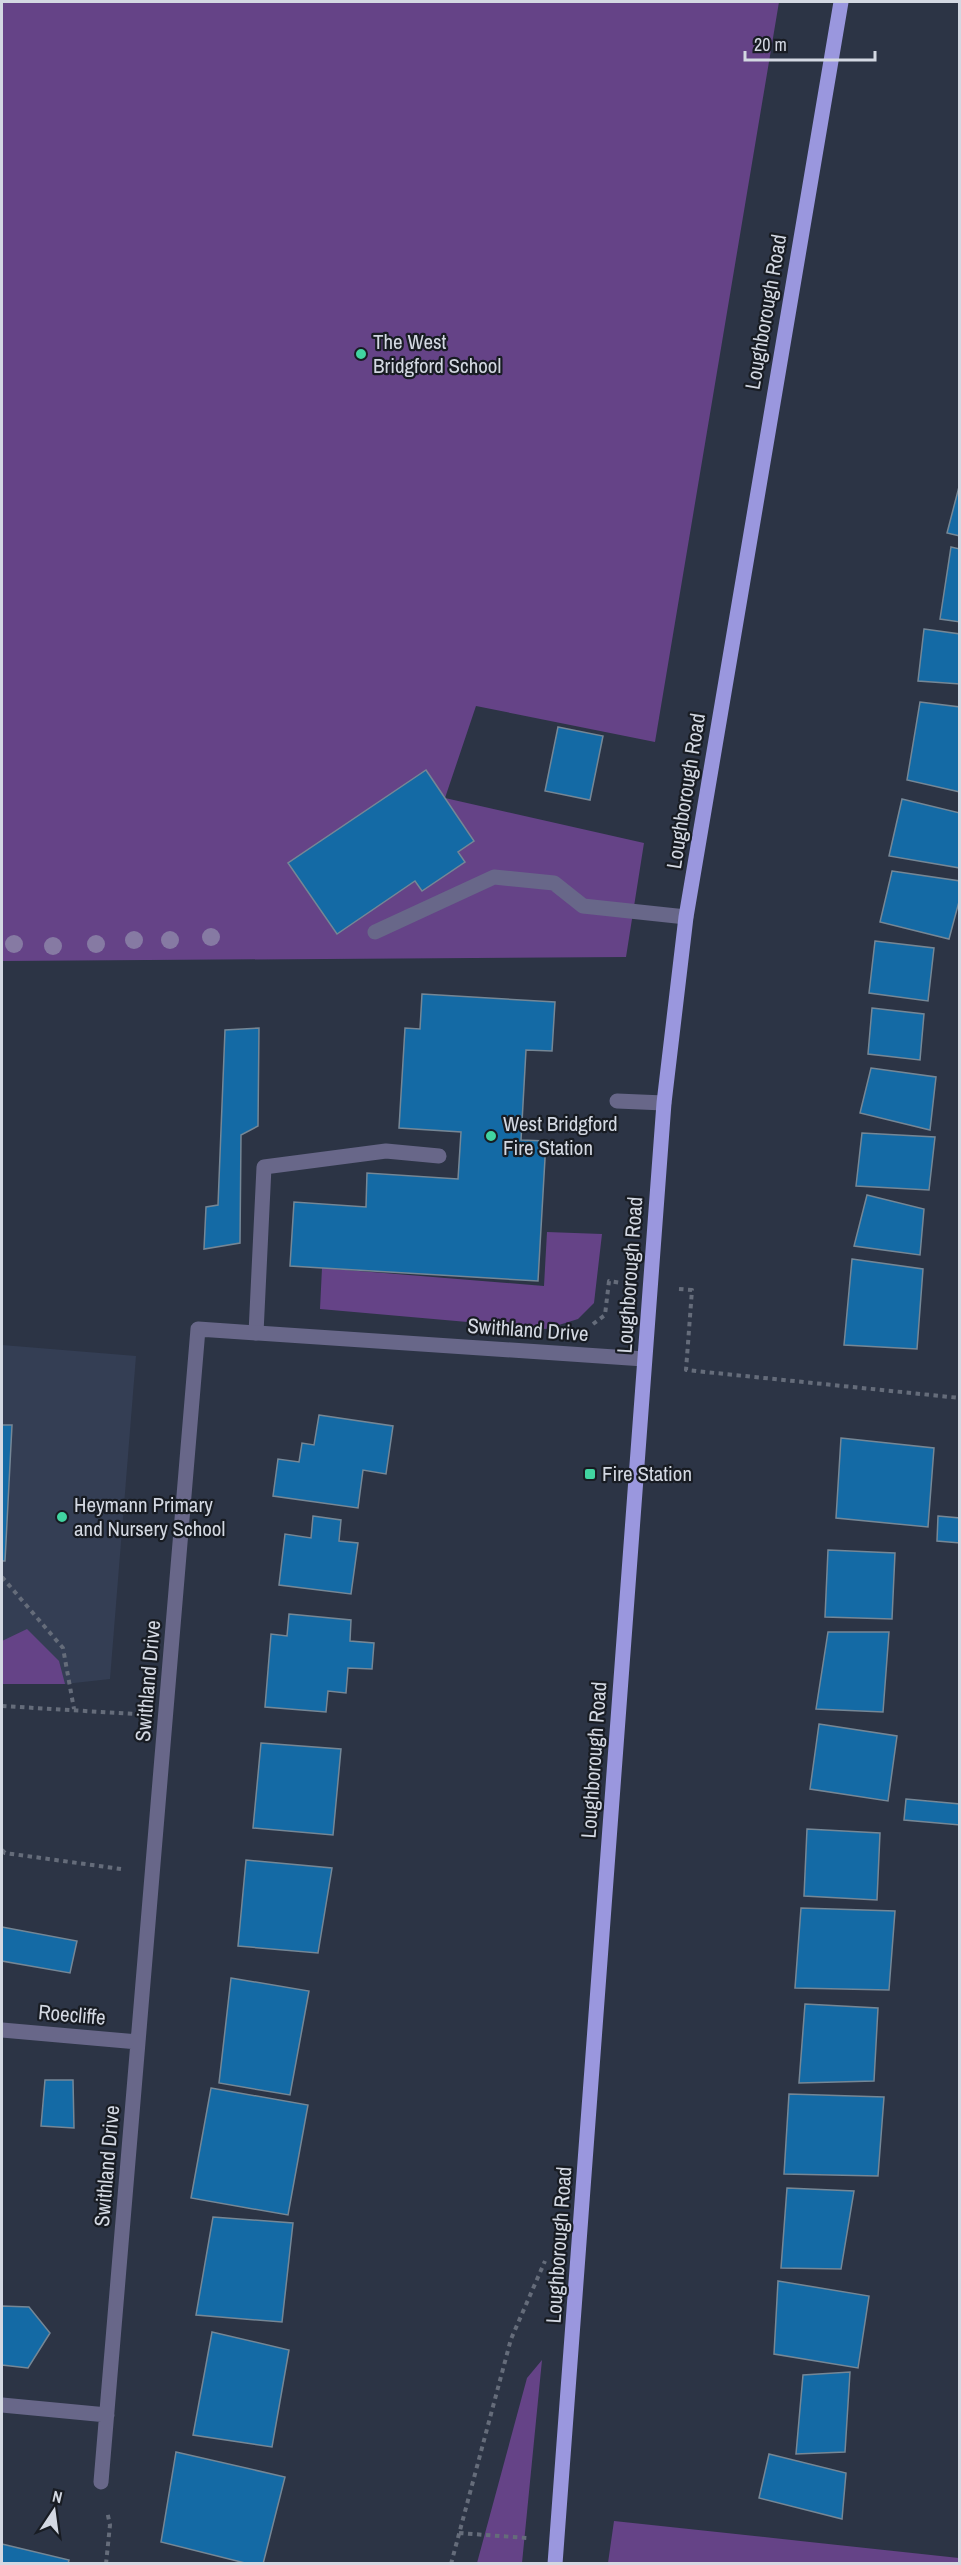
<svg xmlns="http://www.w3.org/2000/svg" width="961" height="2565" font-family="'Archivo Narrow',sans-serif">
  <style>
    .built { fill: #343e54 }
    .green { fill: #654387 }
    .building { fill: #146aa5; stroke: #758796; stroke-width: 1.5 }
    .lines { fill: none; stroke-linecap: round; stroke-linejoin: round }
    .path { stroke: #656c7a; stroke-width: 4; stroke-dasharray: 4.5 4.5; stroke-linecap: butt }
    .service { stroke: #686789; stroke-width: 15 }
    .minor { stroke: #686789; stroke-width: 15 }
    .primary { stroke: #9a97de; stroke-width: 15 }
    .tree { fill: #867aa3 }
    .poi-dot { fill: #41d4a1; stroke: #181c23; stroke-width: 2 }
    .labels { text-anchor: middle; stroke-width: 4.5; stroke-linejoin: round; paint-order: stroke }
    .street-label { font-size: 21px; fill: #d3d8e2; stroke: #181c23 }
    .poi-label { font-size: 21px; fill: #d3d8e2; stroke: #181c23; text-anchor: start }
  </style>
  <rect width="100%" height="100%" fill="#2c3445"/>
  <!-- built -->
  <path class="built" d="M2,1345L136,1356L110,1679L65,1684H2Z"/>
  <!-- green -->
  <path class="green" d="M2,2H779L655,742L476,706L445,798L644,843L626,957L2,961Z
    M547,1232L602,1234L594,1303L578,1319L546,1329L320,1309L322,1268L544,1286Z
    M27,1629L59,1661L65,1684H2V1641Z
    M542,2360L522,2563H477L527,2378Z
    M614,2521L959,2558V2563H608Z"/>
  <!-- building -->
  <path class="building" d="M960,483V536L947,533Z
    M951,547L960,549V622L940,619Z
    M924,629L960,634V684L918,681Z
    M920,702L960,707V792L907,780Z
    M558,727L603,736L590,800L545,791Z
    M426,770L474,841L458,852L465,862L422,891L415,881L337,934L288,863Z
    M902,799L960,813V868L889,856Z
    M892,871L960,881V898L949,939L880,922Z
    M875,941L934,948L928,1001L869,993Z
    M422,994L555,1002L552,1051L526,1050L521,1140L546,1141L538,1281L290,1266L294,1202L366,1207L367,1173L458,1179L461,1132L399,1128L405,1028L420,1029Z
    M872,1008L924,1014L920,1060L868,1054Z
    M259,1028L258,1126L241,1135L240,1243L204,1249L206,1207L218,1205L225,1030Z
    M871,1068L936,1077L930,1130L860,1113Z
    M862,1133L935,1137L929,1190L856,1186Z
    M867,1195L924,1209L920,1255L854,1246Z
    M852,1259L923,1269L917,1349L844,1345Z
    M319,1415L393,1426L386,1474L363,1470L358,1508L273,1496L278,1459L299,1462L302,1443L314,1445Z
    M2,1425H12L5,1561H2Z
    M841,1438L934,1448L928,1527L836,1518Z
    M313,1516L341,1520L339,1541L358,1543L351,1594L279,1585L285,1534L311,1538Z
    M938,1516L960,1518V1543L937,1541Z
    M828,1550L895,1553L892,1619L825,1617Z
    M289,1614L351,1620L350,1641L374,1643L372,1669L348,1668L346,1693L328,1691L326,1712L265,1707L271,1634L287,1636Z
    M828,1632H889L883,1712L816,1709Z
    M819,1724L897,1736L888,1801L810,1789Z
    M261,1743L341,1749L333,1835L253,1828Z
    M906,1799L960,1804V1825L904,1820Z
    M807,1829L880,1833L877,1900L804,1896Z
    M246,1860L332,1868L318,1953L238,1946Z
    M801,1908L895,1911L889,1990L795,1988Z
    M2,1927L77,1941L70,1973L2,1961Z
    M231,1978L309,1991L290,2095L219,2083Z
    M805,2004L878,2008L874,2081L799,2083Z
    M45,2080H73L74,2128L41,2126Z
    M211,2088L308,2105L288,2215L191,2198Z
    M789,2094L884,2097L878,2176L784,2174Z
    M787,2188L854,2191L841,2269L781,2268Z
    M213,2217L293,2223L282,2322L196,2315Z
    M778,2281L869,2296L858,2368L774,2354Z
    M2,2306L29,2307L50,2333L28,2368L2,2365Z
    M212,2332L289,2350L272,2447L193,2435Z
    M850,2372L845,2452L796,2454L803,2375Z
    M176,2452L285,2477L263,2564H249L161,2542Z
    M769,2454L846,2473L842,2519L759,2498Z
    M2,2544L69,2560L68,2564H2Z"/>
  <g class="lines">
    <!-- path -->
    <path class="path" d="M679,1289L692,1290L686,1370L960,1398
      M593,1324L605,1315L609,1281L621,1283
      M2,1577L63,1648L74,1709
      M2,1706L135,1714
      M2,1850L5,1853L121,1869
      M459,2533L527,2538
      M106,2564L110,2525L107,2511
      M451,2564L511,2339L545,2261"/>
    <!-- service -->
    <path class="service" d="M375,932L494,877L554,883L583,906L686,917
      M617,1101L664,1103
      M256,1333L264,1167L386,1151L439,1156"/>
    <!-- minor -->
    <path class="minor" d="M2,2030L138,2042
      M2,2405L107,2415
      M101,2482L198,1329L644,1359"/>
    <!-- primary -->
    <path class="primary" d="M555,2564L664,1103L686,917L841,2"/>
  </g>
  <!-- trees -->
  <g class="tree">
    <circle cx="211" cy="937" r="9"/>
    <circle cx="134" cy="940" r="9"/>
    <circle cx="170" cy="940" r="9"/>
    <circle cx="14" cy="944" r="9"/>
    <circle cx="96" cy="944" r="9"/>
    <circle cx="53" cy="946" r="9"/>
  </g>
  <!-- markers -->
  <g class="poi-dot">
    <circle cx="361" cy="354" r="6"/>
    <circle cx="491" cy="1136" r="6"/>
    <rect x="584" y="1468" width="12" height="12" rx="3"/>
    <circle cx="62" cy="1517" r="6"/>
  </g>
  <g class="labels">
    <!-- street labels -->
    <g class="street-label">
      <text transform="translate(766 312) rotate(-80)" y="7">Loughborough Road</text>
      <text transform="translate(686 791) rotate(-81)" y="7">Loughborough Road</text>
      <text transform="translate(630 1275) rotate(-86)" y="7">Loughborough Road</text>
      <text transform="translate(528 1330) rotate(4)" y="7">Swithland Drive</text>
      <text transform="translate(148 1681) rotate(-85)" y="7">Swithland Drive</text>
      <text transform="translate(594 1760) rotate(-86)" y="7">Loughborough Road</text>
      <text transform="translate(72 2015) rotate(5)" y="7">Roecliffe</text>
      <text transform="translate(107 2166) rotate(-85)" y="7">Swithland Drive</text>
      <text transform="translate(559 2245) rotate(-86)" y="7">Loughborough Road</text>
    </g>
    <!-- poi labels -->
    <g class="poi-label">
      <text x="373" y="349">The West<tspan x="373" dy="24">Bridgford School</tspan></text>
      <text x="503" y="1131">West Bridgford<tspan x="503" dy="24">Fire Station</tspan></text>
      <text x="602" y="1481">Fire Station</text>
      <text x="74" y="1512">Heymann Primary<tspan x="74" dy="24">and Nursery School</tspan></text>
    </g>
  </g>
  <!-- border -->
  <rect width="961" height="2565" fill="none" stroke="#d3d8e2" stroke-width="6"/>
  <!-- north arrow -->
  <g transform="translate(54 2511) rotate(13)" stroke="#181c23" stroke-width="4.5" paint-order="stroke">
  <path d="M0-4.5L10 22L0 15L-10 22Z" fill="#d3d8e2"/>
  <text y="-9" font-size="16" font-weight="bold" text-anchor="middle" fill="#d3d8e2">N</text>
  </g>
  <!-- scale -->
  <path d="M745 51v9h130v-9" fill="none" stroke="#d3d8e2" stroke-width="3"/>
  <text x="754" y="51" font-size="18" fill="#d3d8e2" stroke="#181c23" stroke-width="4.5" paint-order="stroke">20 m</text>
</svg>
